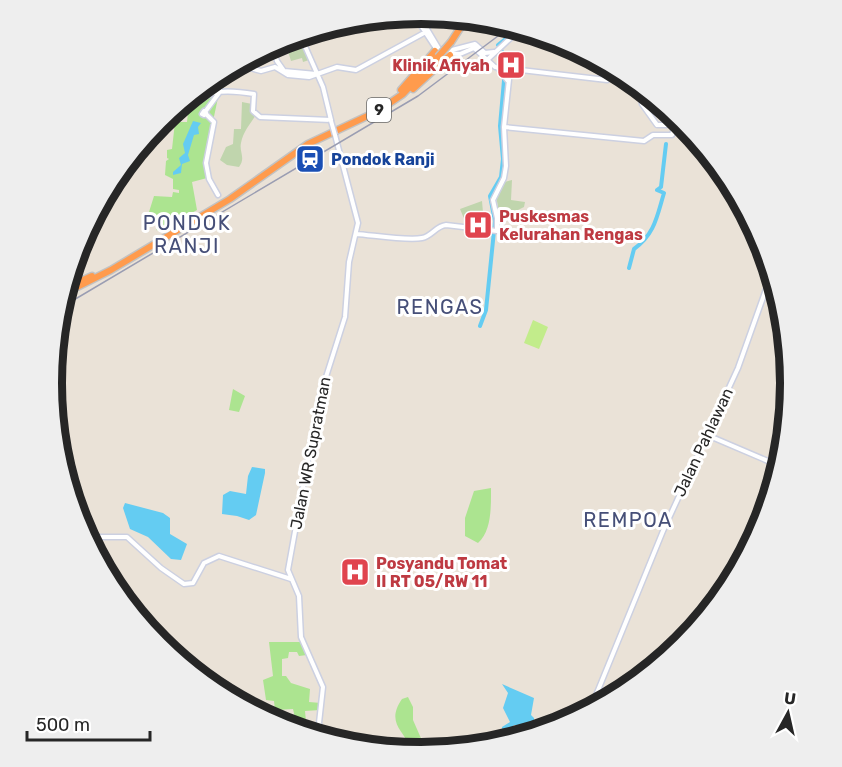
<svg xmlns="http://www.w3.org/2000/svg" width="842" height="767" font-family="Rubik,sans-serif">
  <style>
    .green { fill: #ace490 }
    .cemetery { fill: #c0d5ad }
    .pitch { fill: #c2ec8b }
    .water { fill: #64ccf2 }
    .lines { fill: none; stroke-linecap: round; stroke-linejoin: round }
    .stream { stroke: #64ccf2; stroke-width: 1.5 }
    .river { stroke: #64ccf2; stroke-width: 4 }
    .secondary-casing { stroke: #ccd0e1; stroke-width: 7 }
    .highway-casing { stroke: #c2c2c2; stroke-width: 9 }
    .secondary { stroke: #fff; stroke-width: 4 }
    .highway { stroke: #ff9b4d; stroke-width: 6 }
    .rail { stroke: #9a9db2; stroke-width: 1.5 }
    .secondary-bridge-casing { stroke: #ccd0e1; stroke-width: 7; stroke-linecap: butt }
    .highway-bridge-casing { stroke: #c2c2c2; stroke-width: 9; stroke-linecap: butt }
    .secondary-bridge { stroke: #fff; stroke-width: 4 }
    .highway-bridge { stroke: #ff9b4d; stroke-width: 6 }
    .labels { text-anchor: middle; stroke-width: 6; stroke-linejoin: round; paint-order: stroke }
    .shield { fill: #fff; stroke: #676767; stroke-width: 1.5 }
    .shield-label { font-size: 15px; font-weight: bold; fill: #262626 }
    .health-label { font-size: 16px; font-weight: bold; fill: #be3a42; stroke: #fff; text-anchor: start }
    .transit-label { font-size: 16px; font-weight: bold; fill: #164399; stroke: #fff; text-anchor: start }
    .street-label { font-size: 16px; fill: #262626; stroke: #fff }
    .quarter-label { font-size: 20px; letter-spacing: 1.5px; fill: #464f78; stroke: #fff }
    .rim { fill: none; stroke: #262626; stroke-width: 8 }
  </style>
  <rect width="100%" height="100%" fill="#eae2d7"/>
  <!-- green -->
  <path class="green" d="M219,93L205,159L207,178L192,182L197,210L160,231L156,230L158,222L152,219L153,213L149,212L154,196L172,197L173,192L179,193V190L173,189V179L165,175L166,161L169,159L167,158V150L172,149L175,122H187L188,113H181L180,108L186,104L199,105L213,94Z
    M233,389L245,396L239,412L229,410Z
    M491,488C491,505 492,531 478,543L465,536V518L474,491Z
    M269,642H301L307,655L299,656L297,652H289L288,658L282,659V676H286L291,683L310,689L309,702L321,703L320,710L305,711L306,721L296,722L293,709L275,710L274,701L266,700L263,680L273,676Z
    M408,697L413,707V720L427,752H420L414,743L409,745C403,730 386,722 402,699Z"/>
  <!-- cemetery -->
  <path class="cemetery" d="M303,46L309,60L303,62L302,58L291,61L287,48Z
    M242,102L252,104L256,115C250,124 243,132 241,143C239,152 246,158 239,167L227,165L220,160L226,147L233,144L234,129H241Z
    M512,180L511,200L525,202L524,207L506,216L499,213L496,195L501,183Z
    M482,201L484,224L465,221L460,209Z"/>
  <!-- pitch -->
  <path class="pitch" d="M533,320L548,327L539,349L524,343Z"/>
  <!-- water -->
  <path class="water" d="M193,121L201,123L198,127L199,134L194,135L188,155L190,161L182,164L181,173L173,175V172L181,165L179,158L185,153L183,144Z
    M252,467L265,469V473L256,515L249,520L237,516L222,514L223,495L230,491L246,494L248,476Z
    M125,503L163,513L170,518V534L187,544L181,560L171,559L148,537L130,529L123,508Z
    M502,684L534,698L531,715L534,718V725H514L507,733L502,734V727L510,722L503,708L508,693Z"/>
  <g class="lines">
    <!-- stream -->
    <path class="stream" d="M171,653L192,661L199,671"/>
    <!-- river -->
    <path class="river" d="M629,268L634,249C655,234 657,216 664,193L657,190L661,187L666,144
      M480,326L486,310L495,221L490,196L501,177L503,159L500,126L506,58L498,45L514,32"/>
    <!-- secondary casing -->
    <g class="secondary-casing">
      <path id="secondary" d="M418,14L439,49L452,50L475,44L485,53L494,52
        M414,15L439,53L460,54L474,48L495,67L607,80L613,76
        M301,37L323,87L331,120
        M272,47L277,61L284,71L316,74
        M486,61L516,33
        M243,66L261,71L275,67L288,75L309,77L337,67L356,70L424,33
        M498,68L508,81
        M640,93L642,104L657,125H666L680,120
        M186,104C199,105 202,96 213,93C225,90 242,92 254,94L253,111L260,117L331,120
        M204,111L206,113L204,115L202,114Z
        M205,112L219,93L221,81
        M206,114L214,122L206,163L209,179L218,195
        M504,127L644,141L653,135H672L676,120
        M356,234C372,235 407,241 422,238C432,236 436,226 446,225L497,231V218L493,200L504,178L506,166L504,127L510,70
        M707,435L775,464
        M87,537H127L161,568L184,584L193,583L204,563L219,556L291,579
        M592,705L663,531L738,368L770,278
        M321,734L319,723L323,687L301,637L299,596L288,570L319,399L345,317L349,262L358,223L335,135"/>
    </g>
    <!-- highway casing -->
    <g class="highway-casing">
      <path id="highway" d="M451,42L464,22
        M413,89L450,55
        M401,90L435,51
        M70,286L92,276
        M69,291L111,270L230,199L308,144L378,111L403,94L438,57"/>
    </g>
    <!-- secondary -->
    <use href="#secondary" class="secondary"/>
    <!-- highway -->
    <use href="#highway" class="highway"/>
    <!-- rail -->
    <path class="rail" d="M67,304L418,96L506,30"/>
    <!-- secondary-bridge casing -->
    <g class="secondary-bridge-casing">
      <path id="secondary-bridge" d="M331,121L335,135"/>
    </g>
    <!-- highway-bridge casing -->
    <g class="highway-bridge-casing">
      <path id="highway-bridge" d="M438,57L451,42"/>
    </g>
    <!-- secondary-bridge -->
    <use href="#secondary-bridge" class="secondary-bridge"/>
    <!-- highway-bridge -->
    <use href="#highway-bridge" class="highway-bridge"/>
  </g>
  <!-- icons -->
  <defs>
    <g id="hospital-square" transform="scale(1.5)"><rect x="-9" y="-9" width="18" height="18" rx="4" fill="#e0444e" stroke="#fff"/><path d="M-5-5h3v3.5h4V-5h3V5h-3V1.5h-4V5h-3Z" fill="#fff"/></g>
    <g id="station-square" transform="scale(1.5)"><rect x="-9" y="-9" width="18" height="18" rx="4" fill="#1a4fb4" stroke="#fff"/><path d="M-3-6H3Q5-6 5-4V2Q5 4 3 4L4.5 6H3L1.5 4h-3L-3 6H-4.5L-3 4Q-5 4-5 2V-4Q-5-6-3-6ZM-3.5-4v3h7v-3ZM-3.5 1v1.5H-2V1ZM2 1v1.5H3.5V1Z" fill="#fff"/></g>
  </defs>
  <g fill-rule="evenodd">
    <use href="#hospital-square" x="511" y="65"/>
    <use href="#station-square" x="310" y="159"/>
    <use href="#hospital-square" x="478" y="225"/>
    <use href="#hospital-square" x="355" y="572"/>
  </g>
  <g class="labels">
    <!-- shield labels -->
    <rect class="shield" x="367" y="98" width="24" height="24" rx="4.5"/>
    <g class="shield-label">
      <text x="379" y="115">9</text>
    </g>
    <!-- health labels -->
    <g class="health-label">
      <text x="490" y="71" text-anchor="end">Klinik Afiyah</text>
      <text x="499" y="222">Puskesmas<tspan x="499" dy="18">Kelurahan Rengas</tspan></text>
      <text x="376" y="569">Posyandu Tomat<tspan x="376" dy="18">II RT 05/RW 11</tspan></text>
    </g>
    <!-- transit labels -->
    <g class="transit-label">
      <text x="331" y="165">Pondok Ranji</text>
    </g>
    <!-- street labels -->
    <g class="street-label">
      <text transform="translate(703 442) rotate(-65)" y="6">Jalan Pahlawan</text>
      <text transform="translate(310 453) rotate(-79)" y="6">Jalan WR Supratman</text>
    </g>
    <!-- quarter labels -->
    <g class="quarter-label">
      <text x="187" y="230">PONDOK<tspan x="187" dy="23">RANJI</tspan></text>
      <text x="440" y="314">RENGAS</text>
      <text x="628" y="527">REMPOA</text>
    </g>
  </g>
  <!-- crop -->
  <path d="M0 0H842V767H0ZM62 383a359 359 0 1 1 718 0a359 359 0 1 1-718 0Z" fill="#eee" fill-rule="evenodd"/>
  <path class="rim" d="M62 383a359 359 0 1 1 718 0a359 359 0 1 1-718 0Z"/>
  <!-- north arrow -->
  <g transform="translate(788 713) rotate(8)" stroke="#ffffff" stroke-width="4.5" paint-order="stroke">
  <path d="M0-4.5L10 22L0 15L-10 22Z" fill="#262626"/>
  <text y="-9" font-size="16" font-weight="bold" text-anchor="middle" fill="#262626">U</text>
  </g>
  <!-- scale -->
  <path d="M27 731v9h123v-9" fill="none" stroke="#262626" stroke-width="3"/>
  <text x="36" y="731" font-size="18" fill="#262626" stroke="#ffffff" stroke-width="4.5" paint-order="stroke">500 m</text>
</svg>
